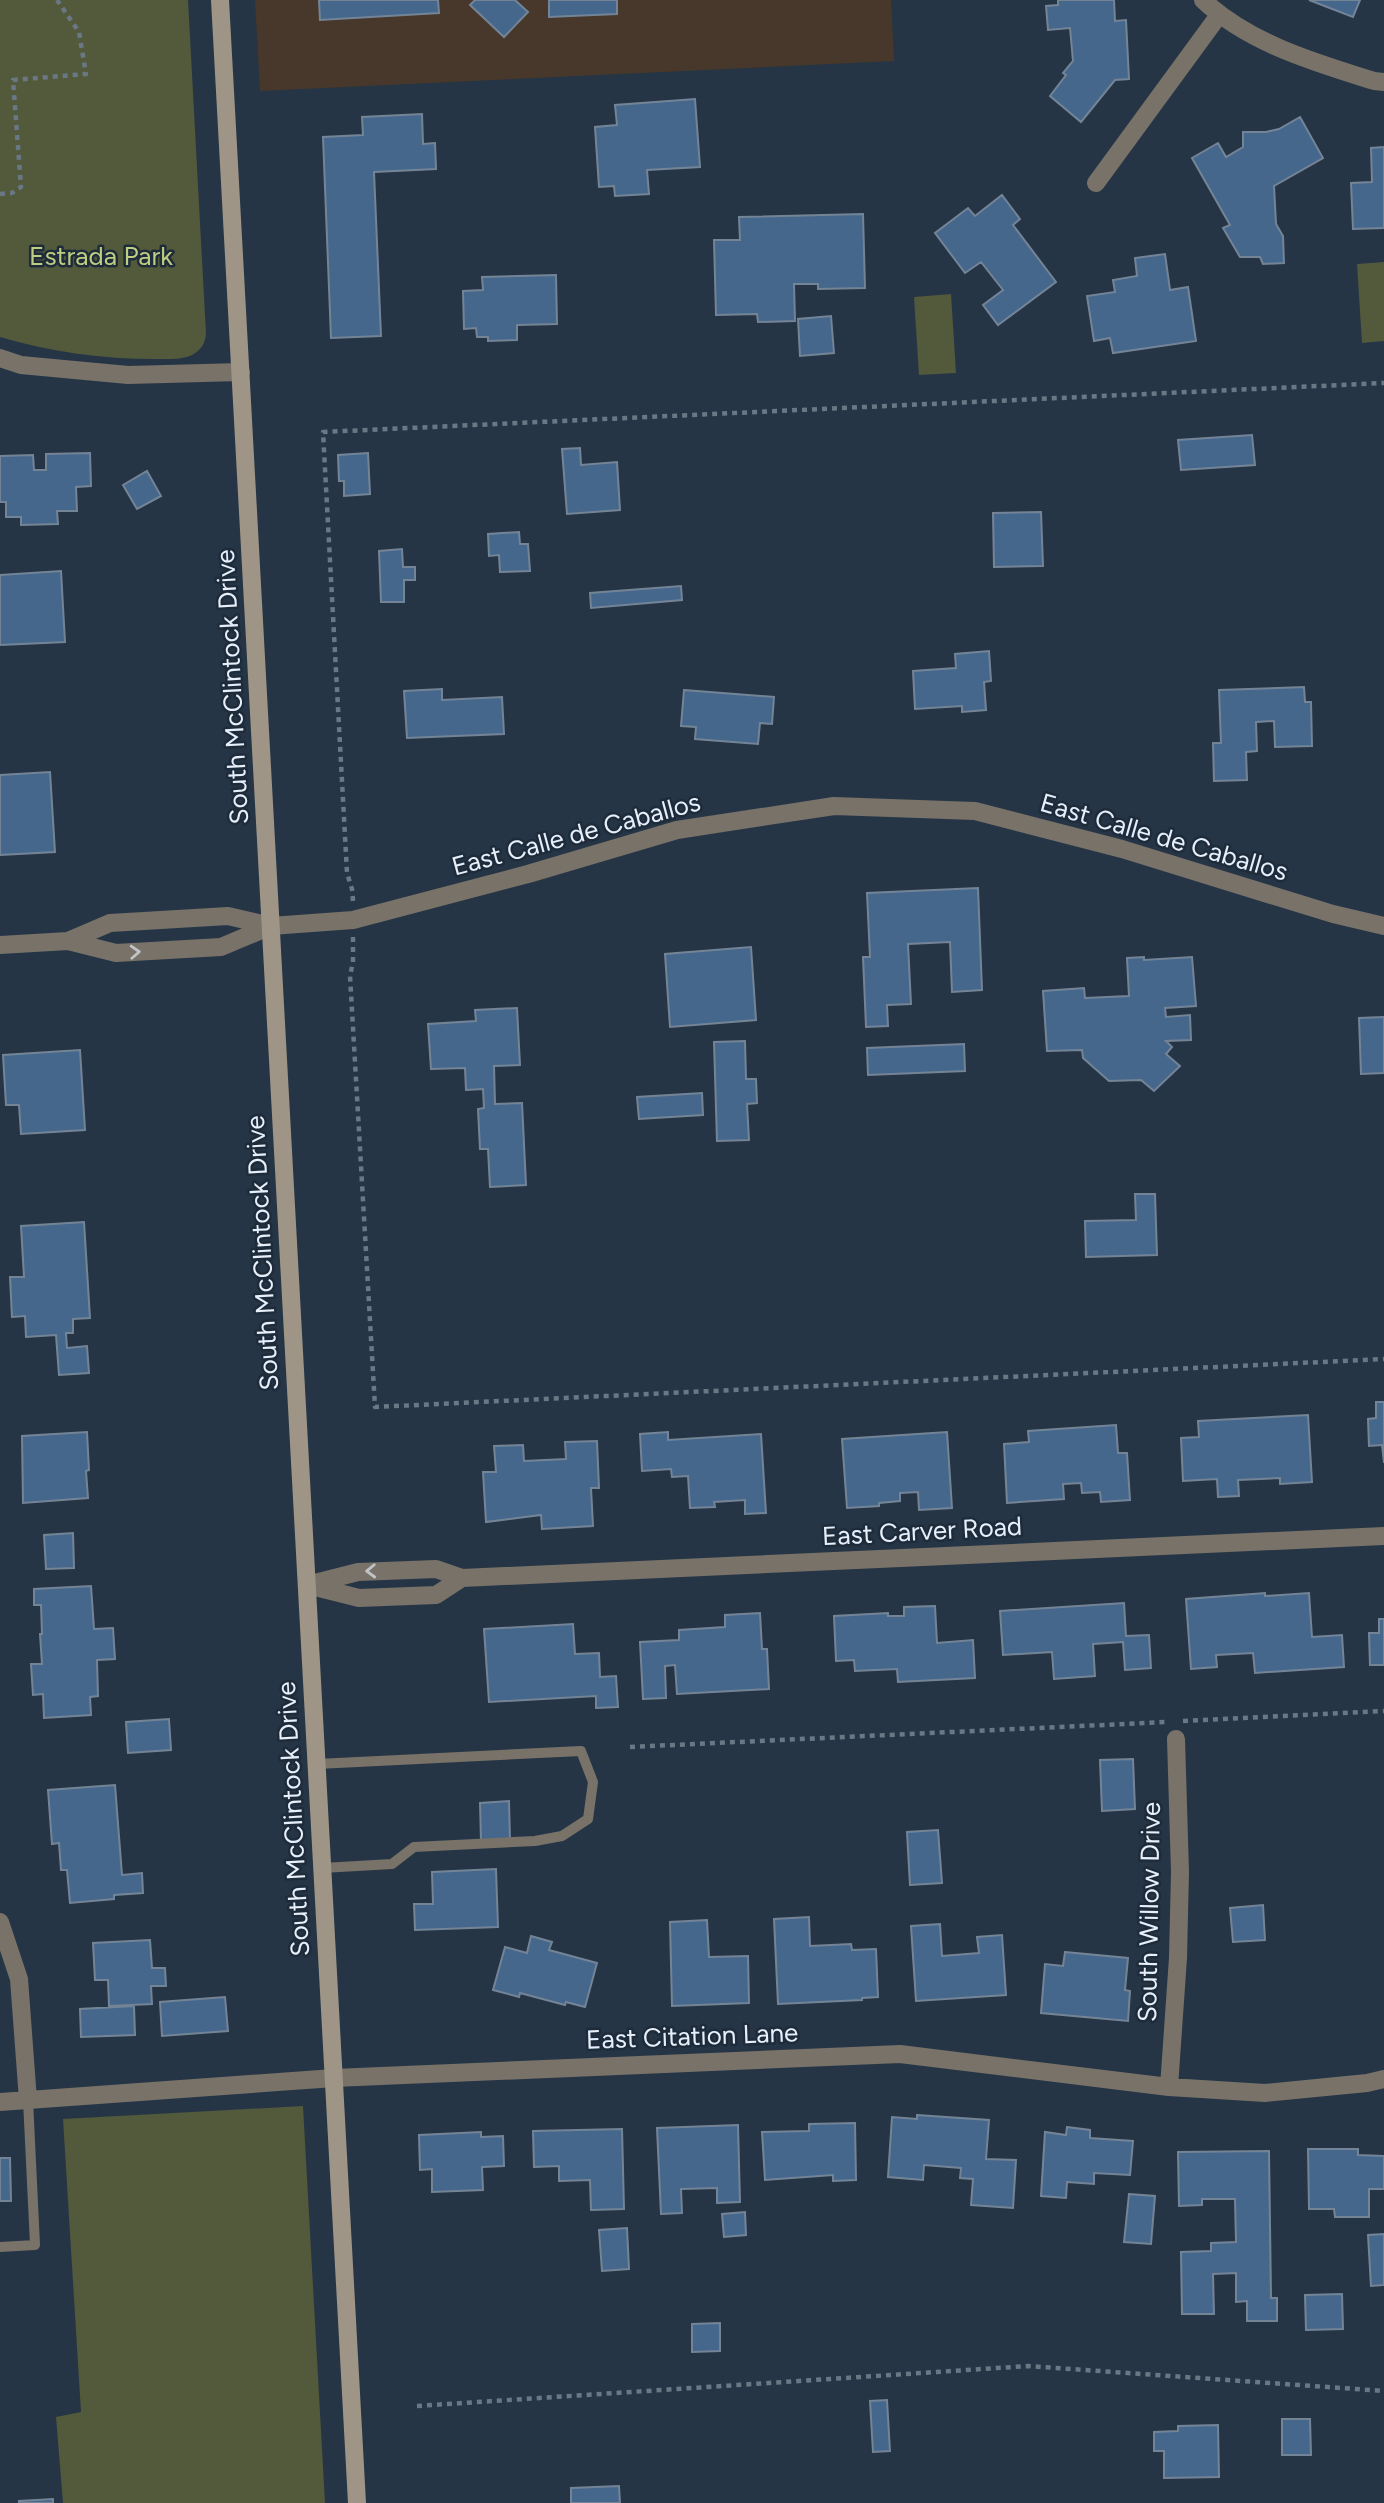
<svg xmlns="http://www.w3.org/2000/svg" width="1384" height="2503" font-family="Figtree,sans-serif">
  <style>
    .commercial { fill: #47382b }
    .green { fill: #53593b }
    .building { fill: #45678c; stroke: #748497; stroke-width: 2 }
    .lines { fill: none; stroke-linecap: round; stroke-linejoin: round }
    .path { stroke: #6a7785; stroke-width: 4.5; stroke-dasharray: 5 5; stroke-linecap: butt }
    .service { stroke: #787269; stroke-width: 10 }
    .minor { stroke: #787269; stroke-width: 18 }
    .tertiary { stroke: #787269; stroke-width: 18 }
    .secondary { stroke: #9f9587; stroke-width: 18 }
    .oneway { stroke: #c0c3c7 }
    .labels { text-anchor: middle; stroke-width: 5; stroke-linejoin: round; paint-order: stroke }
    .park-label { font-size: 26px; fill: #becd80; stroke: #1d2b3a }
    .street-label { font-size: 26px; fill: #e6effa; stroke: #1d2b3a }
  </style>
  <rect width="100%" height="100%" fill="#263545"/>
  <!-- commercial -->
  <path class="commercial" d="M255,0H891L894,61L260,91Z"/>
  <!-- green -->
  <path class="green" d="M0,0H188L206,334C205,344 201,350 192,355C181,360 167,359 155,359C102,359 51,352 0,337Z
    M1384,262V341L1362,343L1357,264Z
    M951,294L956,373L919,375L914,297Z
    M303,2106L325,2503H63L56,2417L81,2412L63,2119Z"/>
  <!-- building -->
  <path class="building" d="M319,0H438L439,13L320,20Z
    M475,0H515L528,12L504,37L470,5Z
    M549,0H617V14L549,17Z
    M1058,0H1114L1115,21L1126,20L1129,79L1115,80L1081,122L1050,96L1066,75L1063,73L1073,61L1070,28L1048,30L1046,6L1058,5Z
    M1309,0H1360L1353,17Z
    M695,99L700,167L647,170L649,194L615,196L614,186L599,187L595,127L617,125L615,105Z
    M422,114L423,144L435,143L436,169L374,172L381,336L331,338L323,137L363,135L362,117Z
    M1300,117L1323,158L1274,186L1276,224L1283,236L1284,263L1263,264L1260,257H1240L1223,228L1230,225L1192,158L1218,143L1226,157L1243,147V132H1266L1279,129Z
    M1384,147V228L1353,229L1351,183L1372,182L1371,148Z
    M1002,195L1020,219L1013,225L1056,282L998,325L983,305L1003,290L981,262L965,273L935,233L968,208L975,216Z
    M863,214L865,288L818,289V284H794L795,321L758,322L757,314L716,315L714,240H740L739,217Z
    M1165,254L1170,290L1188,287L1196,341L1113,353L1110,338L1094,341L1087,296L1115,292L1113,280L1137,276L1135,258Z
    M556,275L557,324L517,325V340L488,341V337H477L476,328L464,329L463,291L483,290L482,277Z
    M831,316L834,353L800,356L798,319Z
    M1252,435L1255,465L1181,470L1178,440Z
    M580,448L581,465L617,462L620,510L567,514L562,449Z
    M90,453L91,486L76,487L77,511H57L58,524L21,525V517H6V502H0V456L33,455L34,470H46V454Z
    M368,453L370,494L344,496V481H339L338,455Z
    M147,471L161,496L137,509L123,485Z
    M1041,512L1043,566L994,567L993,513Z
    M519,532L520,544H528L530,571L500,572L499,555L489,556L488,534Z
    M402,549L403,567H415V580H404V602H381L379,551Z
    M61,571L65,642L0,645V575Z
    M681,586L682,600L591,608L590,593Z
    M989,651L991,681L984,682L986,710L962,712V706L915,709L913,671L956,668L955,654Z
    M1304,687L1305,702H1311L1312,746L1275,747L1274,721L1256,722L1257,751L1246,752L1247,780L1214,781L1213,743H1221L1219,690Z
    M442,689V700L502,697L504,734L407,738L404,691Z
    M684,690L774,697L772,724L760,723L758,744L695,739L696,727L681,726Z
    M50,772L55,852L0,855V775Z
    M978,888L982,990L952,992L950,942L908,944L911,1004L887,1005L888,1026L866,1027L863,957H870L867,893Z
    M751,947L756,1020L670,1027L665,954Z
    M1144,957V960L1192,957L1196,1006L1165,1008L1166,1017L1190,1015L1191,1040L1166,1041L1172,1047L1166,1054L1180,1066L1154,1091L1141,1080L1109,1081L1083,1058L1082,1050L1047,1051L1043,991L1084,988L1085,998L1129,996L1127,958Z
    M517,1008L520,1065L494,1066L495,1104L522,1103L526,1185L490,1187L488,1149H480L478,1109L484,1108L483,1089L466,1090L465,1068L431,1069L428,1024L476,1021L475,1010Z
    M1384,1017V1073L1361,1074L1359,1018Z
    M745,1041L746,1079H756L757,1103L747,1104L749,1140L717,1141L714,1042Z
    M964,1044L965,1071L868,1075L867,1048Z
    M80,1050L85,1130L21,1134L19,1105H6L3,1055Z
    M702,1093L703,1115L639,1119L637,1097Z
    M1135,1194H1155L1157,1255L1086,1257L1085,1221L1136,1220Z
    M84,1222L90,1318L73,1319V1333H66L67,1348L87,1346L89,1373L59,1375L56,1335L26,1337L25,1316L12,1317L10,1277H24L21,1226Z
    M1376,1402H1384V1463L1382,1445L1369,1446L1368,1419L1376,1418Z
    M1308,1415L1312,1482L1280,1484V1478L1238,1480L1239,1496L1218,1497L1217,1479L1183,1481L1181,1438L1199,1437L1198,1421Z
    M1116,1425L1118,1453H1127L1130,1500L1101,1502L1100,1492L1082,1493L1081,1483L1063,1484L1064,1499L1007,1503L1004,1444L1029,1442L1028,1431Z
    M87,1432L89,1470L86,1471L88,1498L23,1503L22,1436Z
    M668,1432V1440L761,1434L766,1513L745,1514V1500L714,1502L715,1507L690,1508L688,1476L672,1477L671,1469L642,1471L640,1434Z
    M947,1432L952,1508L919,1510L918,1492L900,1493V1501L879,1503V1506L847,1508L842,1439Z
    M597,1441L599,1488H591L593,1526L542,1529L541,1515L486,1522L483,1472H496L494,1446L523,1445L524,1461L566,1459L565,1442Z
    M73,1533L74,1568L46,1569L44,1535Z
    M91,1586L94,1629L113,1628L115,1659L97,1660L98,1696L90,1697L91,1715L44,1718L43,1694L33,1695L31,1664H42L40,1634H42L41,1605H34V1589Z
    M1265,1593V1596L1309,1593L1312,1637L1342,1635L1344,1667L1255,1673L1253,1653L1216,1655L1217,1667L1191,1669L1186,1599Z
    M1124,1603L1126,1636L1149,1635L1151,1668L1125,1670L1123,1642L1093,1644L1095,1676L1054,1679L1052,1652L1003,1655L1000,1611Z
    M935,1606L937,1643L973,1640L975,1678L898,1682L897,1669L855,1671L854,1660L836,1661L834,1616L888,1613V1616H904V1607Z
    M760,1613L762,1649H767L769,1689L677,1694L675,1665L665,1666L666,1698L643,1699L640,1642L679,1640V1630L725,1627V1615Z
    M1379,1619H1384V1665H1370L1369,1633H1379Z
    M573,1624L575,1654L599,1653L600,1677L616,1676L618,1707L596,1708V1696L489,1702L484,1629Z
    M169,1719L171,1750L128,1753L126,1722Z
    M1133,1759L1135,1809L1102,1811L1100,1760Z
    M115,1785L122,1875L142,1873L143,1893L114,1895V1899L70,1903L67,1870H61L59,1843L52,1844L48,1790Z
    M509,1801L510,1840L481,1841L480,1803Z
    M938,1830L942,1883L910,1885L907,1832Z
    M496,1869L498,1927L415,1930L414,1904H433L432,1872Z
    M1263,1905L1265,1940L1233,1942L1230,1908Z
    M809,1917L810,1946L851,1944L852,1950L876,1949L878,1997L862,1998V2000L778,2004L774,1919Z
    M707,1920L709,1957L748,1956L749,2003L672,2006L670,1922Z
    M940,1924L942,1956L979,1953L977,1937L1002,1935L1006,1995L916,2001L911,1926Z
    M531,1936L552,1942L549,1950L597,1963L585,2007L566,2002L565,2005L520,1993L519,1997L493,1990L505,1947L527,1953Z
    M150,1940L152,1968H165L166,1986H151L152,2004L109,2006L108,1980H95L93,1943Z
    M1065,1952L1128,1958L1125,1990L1130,1991L1128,2021L1041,2013L1045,1964L1063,1966Z
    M225,1997L228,2031L162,2036L160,2002Z
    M134,2006L135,2035L81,2037L80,2009Z
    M917,2115L989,2120L986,2159L1016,2160L1013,2208L971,2205L973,2179L960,2178L961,2168L924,2165L923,2180L888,2177L892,2117L917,2119Z
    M855,2123L856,2180L833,2181V2175L765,2180L762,2132L809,2131V2124Z
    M738,2125L740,2202L717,2203V2188L681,2189L682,2213L661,2214L657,2128Z
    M1067,2127L1090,2130V2138L1133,2141L1130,2175L1094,2173V2184L1067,2182L1066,2198L1041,2196L1045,2132L1066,2135Z
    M622,2129L624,2209L591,2210L590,2180L559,2181V2166L534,2167L533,2131Z
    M481,2132V2137L503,2136L504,2166L482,2167L483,2190L432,2192V2169L420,2170L419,2135Z
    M1308,2149H1358V2155L1384,2156V2189H1369V2217H1335L1334,2209H1309Z
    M1269,2151L1271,2298H1277V2321H1247V2301L1236,2302V2273L1213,2274L1214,2314H1182L1181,2252L1211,2251V2243L1236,2242L1235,2199H1202V2205L1179,2206L1178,2152Z
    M0,2158H10L11,2201H0Z
    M1129,2194L1155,2196L1151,2244L1124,2242Z
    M745,2212L746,2235L724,2237L722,2214Z
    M627,2228L629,2269L602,2271L599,2230Z
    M1384,2234V2285L1371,2286L1368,2235Z
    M1342,2294L1343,2329L1306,2330L1305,2295Z
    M720,2323V2351L692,2352V2324Z
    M887,2400L890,2451L873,2452L870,2401Z
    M1282,2419H1310L1311,2455H1282Z
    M1218,2425L1219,2477L1164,2478V2451H1154V2432L1178,2431V2426Z
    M619,2486L620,2503H571V2488Z
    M53,2499V2503H19V2501Z"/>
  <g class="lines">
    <!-- path -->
    <path class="path" d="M0,194L12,193L21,187L13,80L86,74L79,32L57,0
      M353,901L352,889L347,873L323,432L1384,383
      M353,937V962L350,976L375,1407L1384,1359
      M1183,1721L1384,1711
      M630,1747L1167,1722
      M417,2406L1028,2366L1384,2391"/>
    <!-- service -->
    <path class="service" d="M317,1764L581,1751L593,1782L588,1819L562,1836L535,1841L414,1847L392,1864L322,1868
      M0,2247L35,2245L28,2100"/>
    <!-- minor -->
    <path class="minor" d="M1203,0C1248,43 1316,63 1374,81L1384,82
      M1096,183L1219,15
      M0,358L21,365L128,375L241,372
      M271,926L353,920L528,874L677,830L834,806L975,811L1122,849L1333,914L1384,926
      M307,1585L358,1572L436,1569L462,1578L1384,1536
      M311,1586L359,1598L436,1595L462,1578
      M0,1922L19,1979L28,2100
      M1169,2087L1178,1958L1180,1872L1176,1739
      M0,2102L334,2078L900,2054L1169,2087L1265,2093L1367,2083L1384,2079"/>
    <!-- tertiary -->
    <path class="tertiary" d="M68,941L110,923L228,916L271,926
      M0,945L68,941L116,953L221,947L271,926"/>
    <!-- secondary -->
    <path class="secondary" d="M220,0L357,2503"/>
  </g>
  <!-- one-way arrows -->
  <defs><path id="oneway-chevron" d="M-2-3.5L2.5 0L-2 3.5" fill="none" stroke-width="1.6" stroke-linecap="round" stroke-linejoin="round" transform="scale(1.75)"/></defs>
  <g class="oneway">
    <use href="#oneway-chevron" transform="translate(135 952) rotate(-3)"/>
    <use href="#oneway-chevron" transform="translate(371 1571) rotate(178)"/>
  </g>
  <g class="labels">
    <!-- park labels -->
    <g class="park-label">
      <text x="101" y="265">Estrada Park</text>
    </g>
    <!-- street labels -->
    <g class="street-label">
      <text transform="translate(232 687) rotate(-93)" y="9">South McClintock Drive</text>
      <text transform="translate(576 834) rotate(-15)" y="9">East Calle de Caballos</text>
      <text transform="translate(1164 837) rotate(16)" y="9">East Calle de Caballos</text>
      <text transform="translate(262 1253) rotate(-93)" y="9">South McClintock Drive</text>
      <text transform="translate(922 1531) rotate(-3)" y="9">East Carver Road</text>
      <text transform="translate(293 1819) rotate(-93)" y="9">South McClintock Drive</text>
      <text transform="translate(1149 1912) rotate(-89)" y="9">South Willow Drive</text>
      <text transform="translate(692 2036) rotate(-2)" y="9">East Citation Lane</text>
    </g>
  </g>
</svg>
